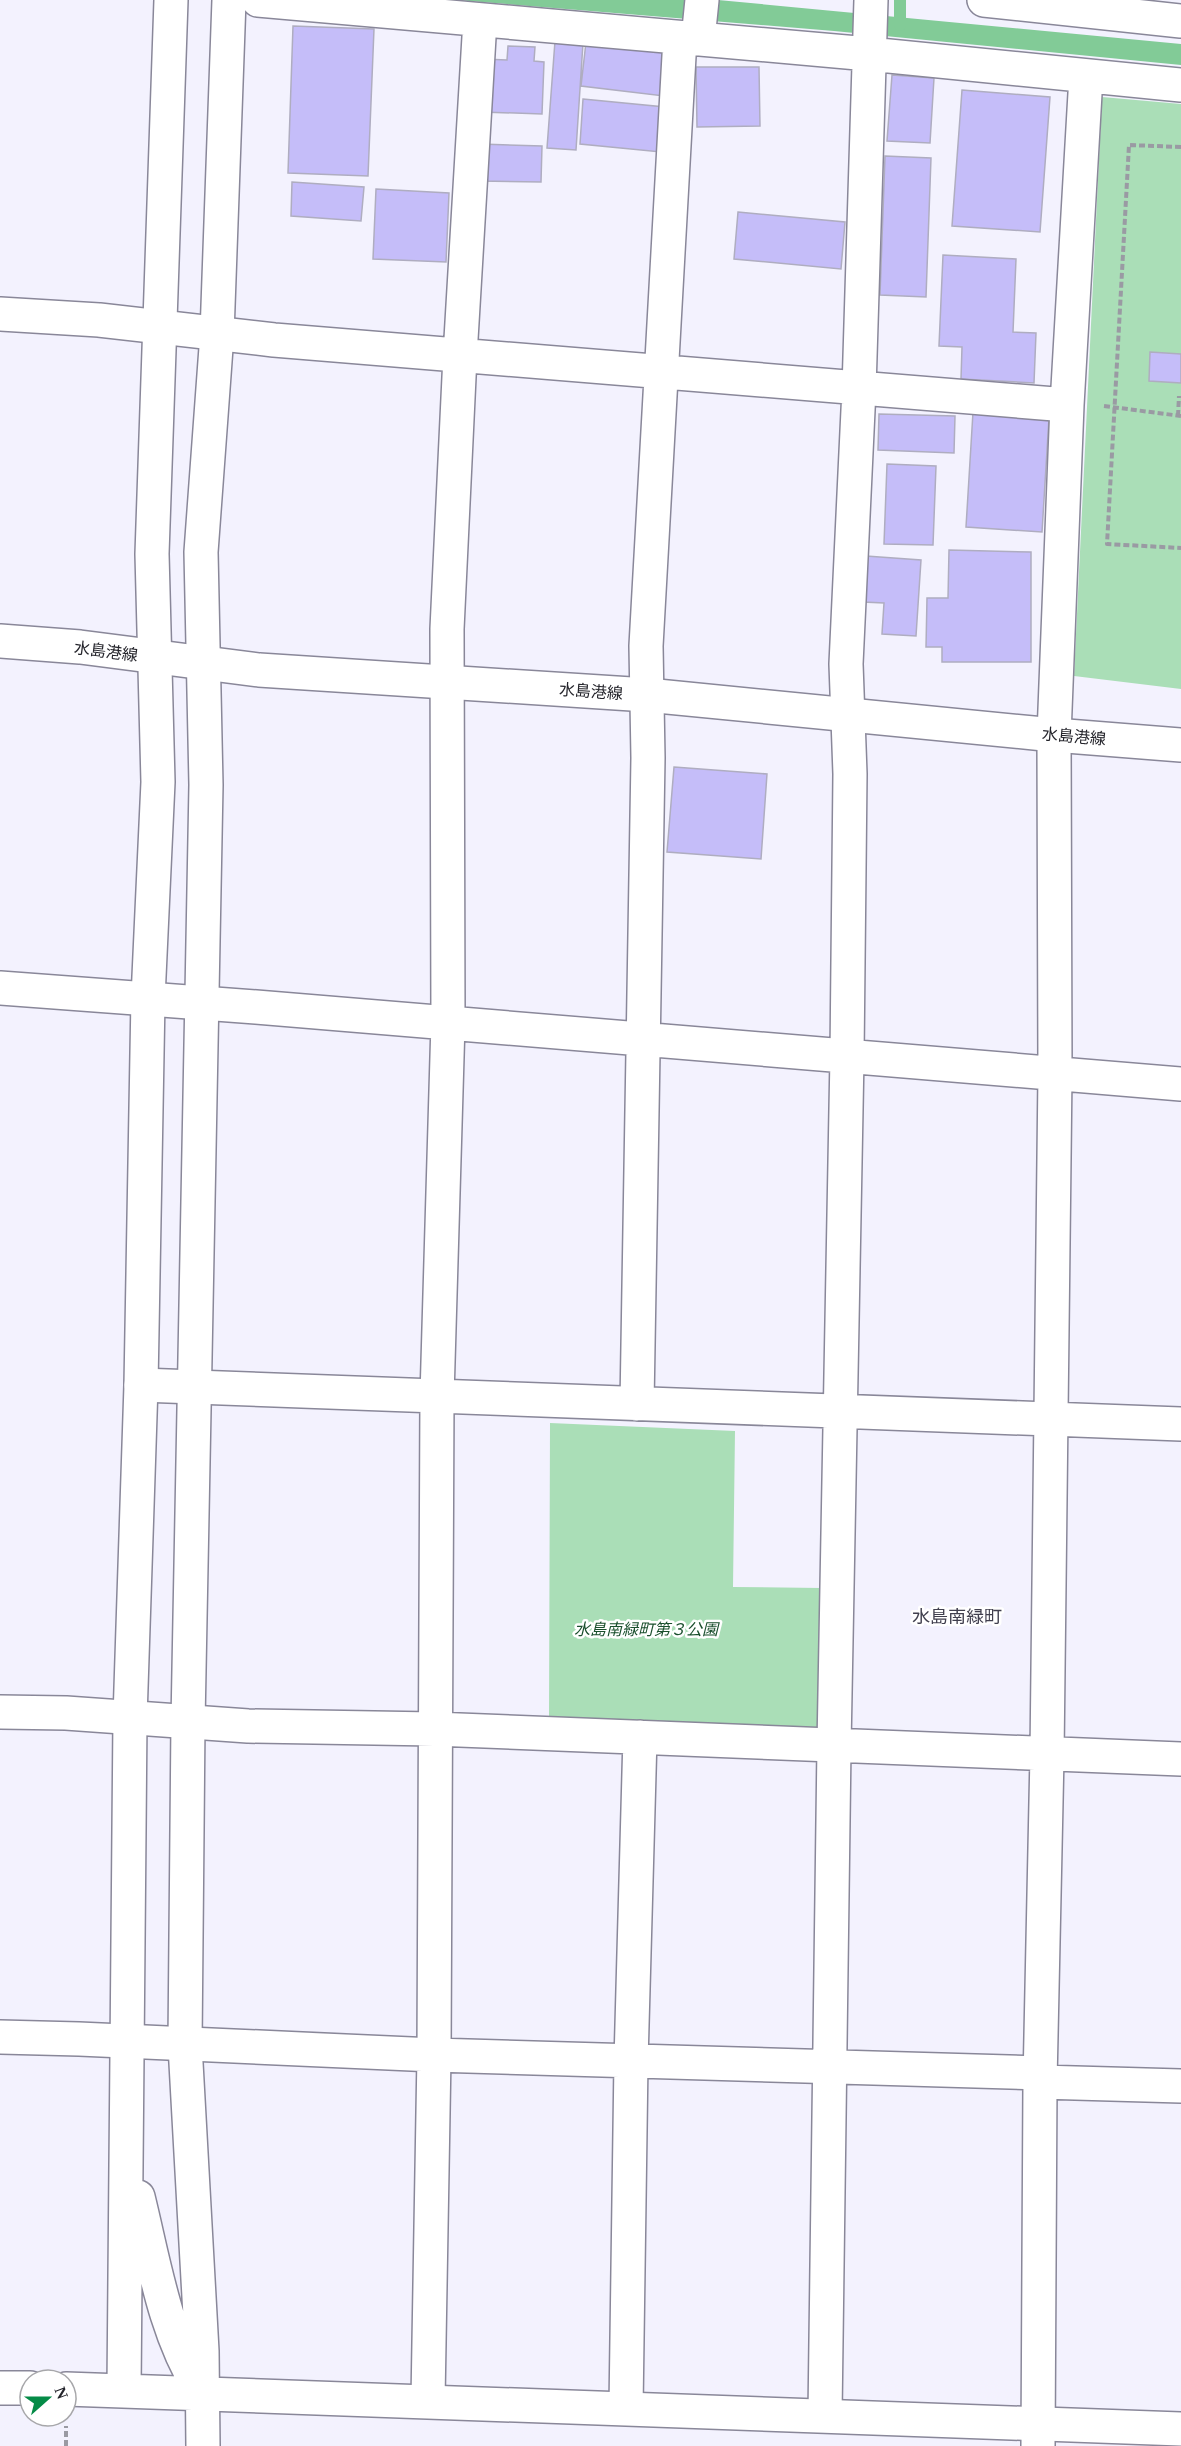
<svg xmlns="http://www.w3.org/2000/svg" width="1181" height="2446" font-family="'Times New Roman','Noto Sans JP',serif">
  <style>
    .green { fill: #aadeb7 }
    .water { fill: #82cb97 }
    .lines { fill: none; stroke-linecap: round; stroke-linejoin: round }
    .stream { stroke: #82cb97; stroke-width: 12 }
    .building { fill: #c5bdf9; stroke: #afadc0; stroke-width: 1.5 }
    .minor-casing { stroke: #898799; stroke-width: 36 }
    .tertiary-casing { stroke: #898799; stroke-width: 36 }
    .secondary-casing { stroke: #898799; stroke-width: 36 }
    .path { stroke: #9a9aa3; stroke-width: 4; stroke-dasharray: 6 3; stroke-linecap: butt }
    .minor { stroke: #fff; stroke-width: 33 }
    .tertiary { stroke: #fff; stroke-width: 33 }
    .secondary { stroke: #fff; stroke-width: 33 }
    .labels { text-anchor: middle; stroke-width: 5; stroke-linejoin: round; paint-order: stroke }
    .street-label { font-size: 16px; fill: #24242b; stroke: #fff }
    .park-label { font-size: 16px; font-style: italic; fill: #1a4f2d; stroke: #fff }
    .neighbourhood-label { font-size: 18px; fill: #403f4e; stroke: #fff }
  </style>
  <rect width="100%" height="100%" fill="#f3f2fe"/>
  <!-- green -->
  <path class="green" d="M1102,97L1181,104V689L1074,676Z
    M550,1423L735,1431L733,1587L821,1588L817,1730L549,1723Z"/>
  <!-- water -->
  <path class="water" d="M457,0H718L1181,44V65L834,31Z"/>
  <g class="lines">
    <!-- stream -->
    <path class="stream" d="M900,0V25"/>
  </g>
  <!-- building -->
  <path class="building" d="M293,26L374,29L368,176L288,173Z
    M555,41L583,43L576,150L547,148Z
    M586,42L669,51L664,96L581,86Z
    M508,46L535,47L534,61L544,62L542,114L482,112L484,59L507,60Z
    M696,67H759L760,126L697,127Z
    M892,75L934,78L930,143L887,141Z
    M962,90L1050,97L1040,232L952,226Z
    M583,99L665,107L661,152L580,144Z
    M480,144L542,146L541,182L479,181Z
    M885,156L931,158L926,297L880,295Z
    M292,182L364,187L361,221L291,216Z
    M376,189L449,193L446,262L373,259Z
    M738,212L845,222L841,269L734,259Z
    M943,255L1016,259L1013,332L1036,333L1034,383L961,379L962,347L939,346Z
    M1150,352L1181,354V383L1149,381Z
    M973,412L1049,418L1042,532L966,527Z
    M879,414L955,416L954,453L878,450Z
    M887,464L936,466L933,545L884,544Z
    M949,550L1031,552V662H942V647H926L927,598H948Z
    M866,556L921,560L916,636L882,634L884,603L863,602Z
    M674,767L767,774L761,859L667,852Z"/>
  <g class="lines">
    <!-- minor casing -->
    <g class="minor-casing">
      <path id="minor" d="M258,0L869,54L1181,85
        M984,0L1181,21
        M698,39L702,0
        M0,314L99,320L274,340L1067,405
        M0,988L256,1007L1181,1084
        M141,1385L1181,1424
        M637,1404L648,758L646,646L680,38
        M0,1712L66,1713L248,1726L434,1729L1181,1759
        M0,2037L79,2039L434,2055L1041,2073
        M1040,2082L1181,2086
        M428,2400L434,2055L437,1396L448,1023L447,629L460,356L480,20
        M626,2408L631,2061L640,1737
        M825,2415L834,1746L847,1056L850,774L846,664L859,389L871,0
        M1038,2446L1040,2082L1047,1755L1055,1073L1054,735L1067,405L1086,76"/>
    </g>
    <!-- tertiary casing -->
    <g class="tertiary-casing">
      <path id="tertiary" d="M138,2197C154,2262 164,2331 200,2389
        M0,2388H30
        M66,2389L1181,2429
        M124,2389L130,1718L141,1385L148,998L158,782L152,554L171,0
        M203,2446L202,2351L185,2045L188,1722L206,785L201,552L217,334L229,0"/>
    </g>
    <!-- secondary casing -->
    <g class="secondary-casing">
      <path id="secondary" d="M0,641L80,647L259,670L647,695L1054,735L1181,745"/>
    </g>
    <!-- path -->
    <path class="path" d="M1181,147L1129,145L1107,544L1181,548
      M1104,406L1181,416
      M1178,416L1179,396
      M66,2446V2426"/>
    <!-- minor -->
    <use href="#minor" class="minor"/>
    <!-- tertiary -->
    <use href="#tertiary" class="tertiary"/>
    <!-- secondary -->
    <use href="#secondary" class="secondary"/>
  </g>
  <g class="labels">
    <!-- street labels -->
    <g class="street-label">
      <text transform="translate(106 651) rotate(7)" y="6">水島港線</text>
      <text transform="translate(591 691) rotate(4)" y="6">水島港線</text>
      <text transform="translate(1074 736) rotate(5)" y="6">水島港線</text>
    </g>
    <!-- park labels -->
    <g class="park-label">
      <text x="646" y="1635">水島南緑町第３公園</text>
    </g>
    <!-- neighbourhood labels -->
    <g class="neighbourhood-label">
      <text x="957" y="1623">水島南緑町</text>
    </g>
  </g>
  <!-- north arrow -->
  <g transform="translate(48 2398) rotate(69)"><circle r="28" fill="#ffffff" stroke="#a7a7aa" stroke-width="1.5"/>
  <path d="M0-4.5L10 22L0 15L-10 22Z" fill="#058b47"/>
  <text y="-9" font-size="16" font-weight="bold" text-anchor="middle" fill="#24242b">N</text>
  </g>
</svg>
